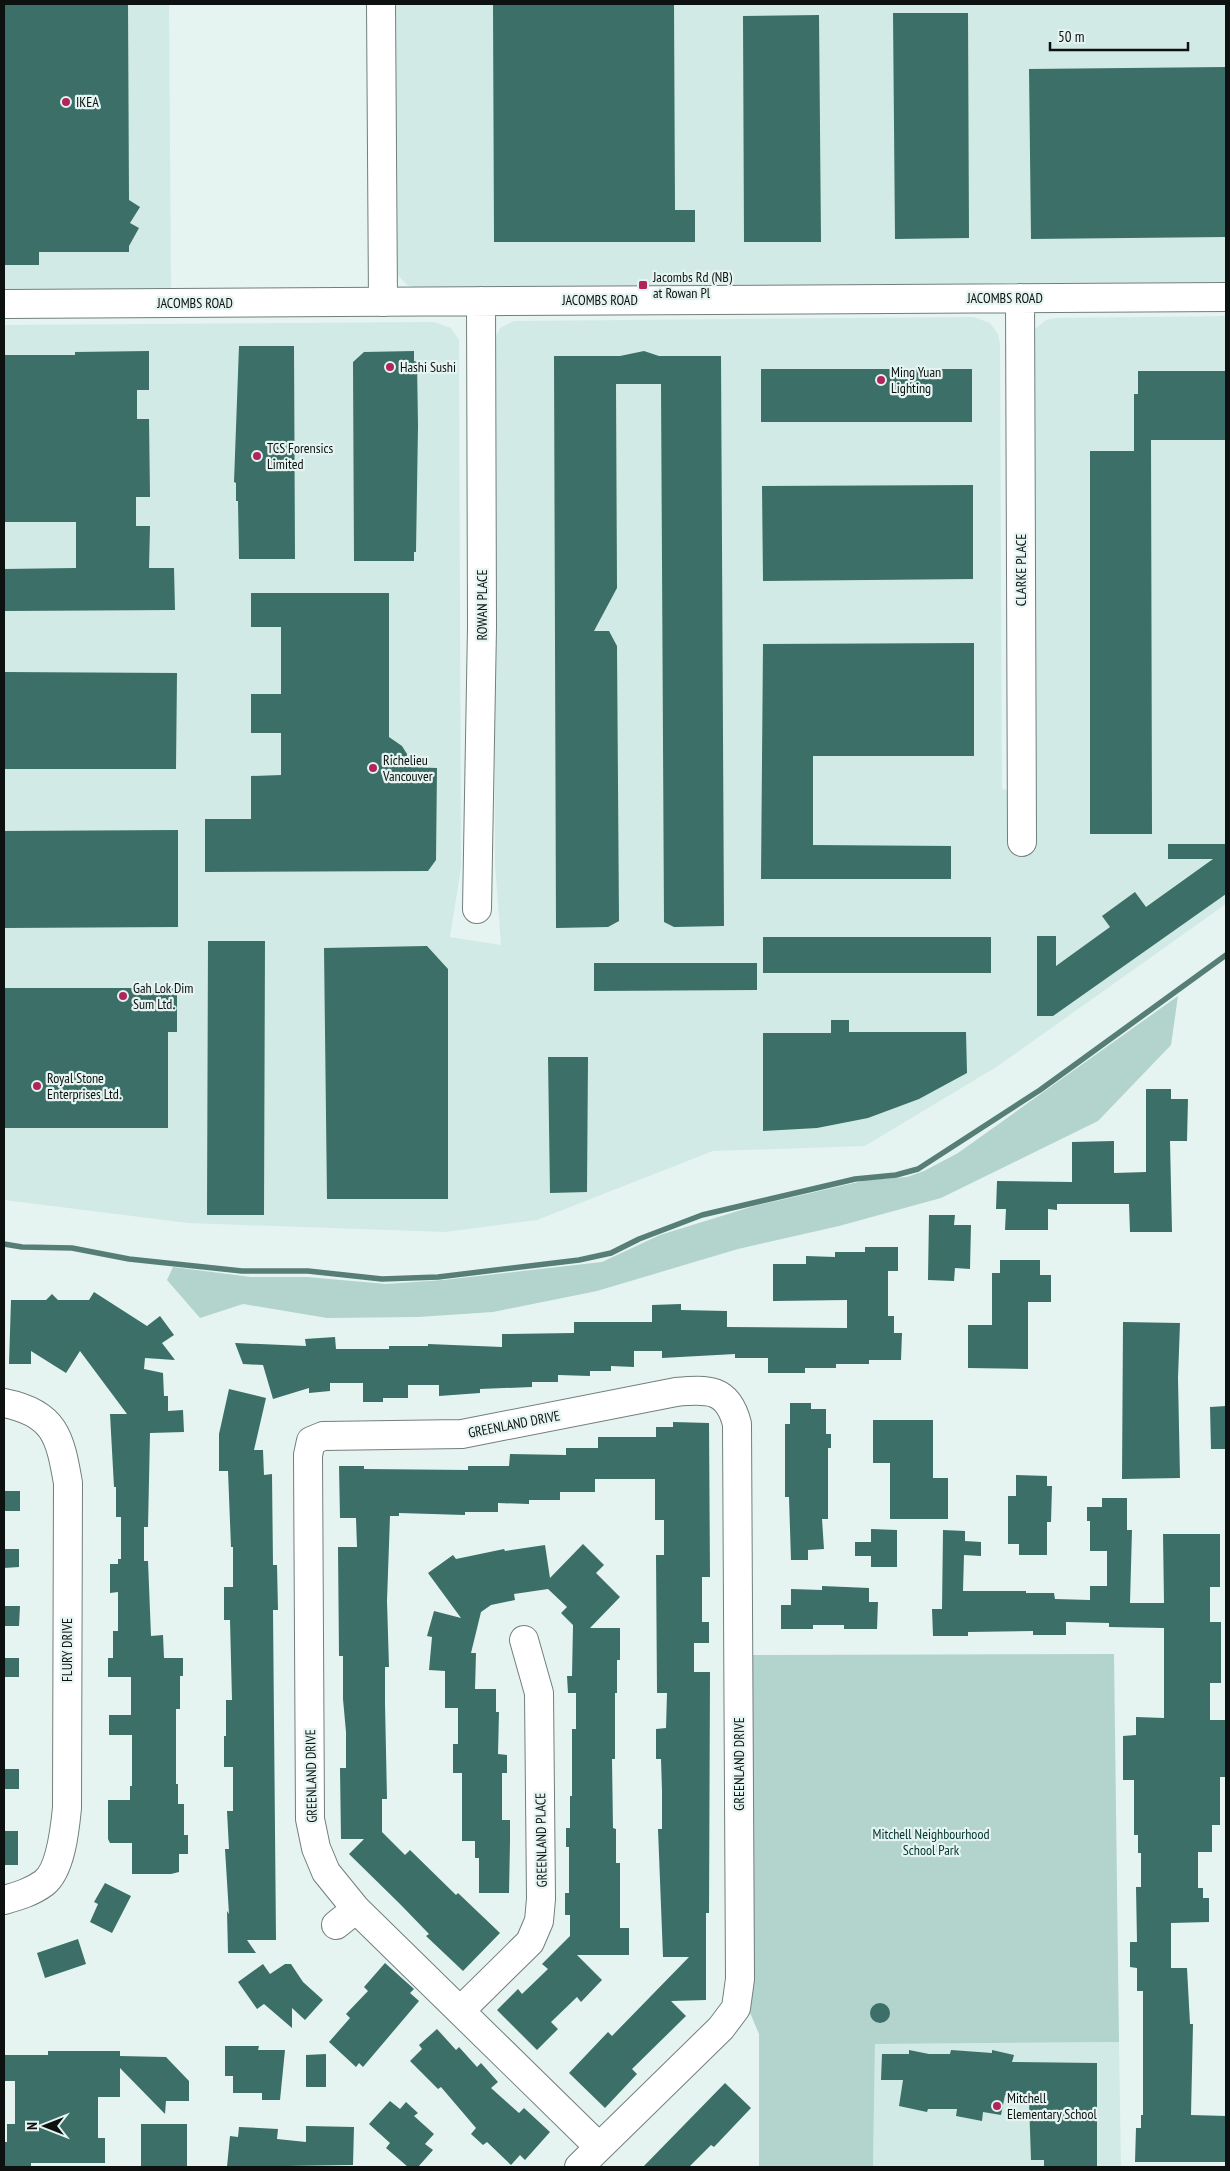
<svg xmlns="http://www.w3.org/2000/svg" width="1230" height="2171" font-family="'PT Sans Narrow',sans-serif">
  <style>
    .built { fill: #d2eae5 }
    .green { fill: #b3d3cd }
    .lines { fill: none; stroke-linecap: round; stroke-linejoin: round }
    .stream { stroke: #567d76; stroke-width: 5.5 }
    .building { fill: #3b6f67 }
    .minor-casing { stroke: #727f7d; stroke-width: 30 }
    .highway-casing { stroke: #727f7d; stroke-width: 30 }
    .minor { stroke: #fff; stroke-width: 28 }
    .highway { stroke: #fff; stroke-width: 28 }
    .poi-dot { fill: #b2245c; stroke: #e5f4f1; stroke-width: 2 }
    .labels { text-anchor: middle; stroke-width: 4.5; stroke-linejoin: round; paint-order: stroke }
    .poi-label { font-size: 14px; fill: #0d1211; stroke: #e5f4f1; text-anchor: start }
    .street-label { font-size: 14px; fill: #0d1211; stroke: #e5f4f1 }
    .park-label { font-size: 14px; fill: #00342e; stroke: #e5f4f1 }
  </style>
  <rect width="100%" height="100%" fill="#e5f4f1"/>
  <!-- built -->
  <path class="built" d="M4,4H169L171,289L4,292Z
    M390,4H1226V282L458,290L418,288L407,285L395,272Z
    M1226,316V904L998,1066L865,1146L713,1151L537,1220L445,1232L188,1223L4,1200V325L434,322L451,328L459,340V346L461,867L450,937L501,945L495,864L493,343L500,328L514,321L974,317L990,323L998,334L1000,344L1002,789L1035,797L1033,335L1035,329L1046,320L1056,318Z
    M1119,2042L1121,2167H873L875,2044Z"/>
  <!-- green -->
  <path class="green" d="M1178,996L1171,1045L1098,1121L941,1198L839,1226L738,1249L597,1291L493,1312L418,1317L327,1318L243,1304L200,1318L167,1280L173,1267L251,1277H307L386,1284L443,1280L602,1262L660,1235L754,1206L867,1180L907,1177L924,1171L958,1153Z
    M1114,1654L1119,2042L875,2044L873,2167H759V2034L745,2001L744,1655Z"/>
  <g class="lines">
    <!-- stream -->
    <path class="stream" d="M4,1244L22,1247L72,1248L129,1259L242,1271H308L382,1279L438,1277L579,1260L611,1253L639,1239L702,1215L855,1179L896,1175L918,1169L1040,1090L1226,955"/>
  </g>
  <!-- building -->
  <path class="building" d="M4,4H128L129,200L140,207L130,223L139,228L129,246V252H39V265H4Z
    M493,4H674L675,210H695V242H494Z
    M893,13H968L969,238L895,239Z
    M819,15L821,242H744L743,16Z
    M1226,67V237L1031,239L1029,69Z
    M239,346H294L295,559H239L238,501H236V483L234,482Z
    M149,351V390H137V419H149L150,497H136V526H150L149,568H174L175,610L4,611V569L76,568V522H4V355H75V352Z
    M414,351V361L417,362L418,426L416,552H414V561H354L353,362L364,352Z
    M644,351L659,356H721L724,926L674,927L664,922L661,384H616L617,588L594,631H609L617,646L619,921L608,927L556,928L554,356H620Z
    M761,369H972V422H761Z
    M1138,371H1226V440H1151L1152,834H1090V451H1134V394H1138Z
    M973,485V579L763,581L762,486Z
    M251,593H389V737L402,746L407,754V767L437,768L436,860L428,871L205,872V819H251V776L281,775V733H251V694H281V627H251Z
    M974,643V756H813V845L951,846V879H761L763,644Z
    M4,672L177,673L176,769H4Z
    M178,830V927L4,928V831Z
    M1168,844H1226V894L1053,1016H1037V936H1056V966L1110,927L1102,916L1135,892L1146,907L1213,859H1168Z
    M763,937H991V973H763Z
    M208,941H265L264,1215H207Z
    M427,946L448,969V1199H327L324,948Z
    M594,963H757V990L594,991Z
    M4,988H177V1032H168V1128H4Z
    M831,1020H849V1032H966L967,1073L919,1099L868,1118L817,1128L763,1131V1033H831Z
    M548,1057H588L587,1192L550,1193Z
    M1146,1089H1171V1099H1188L1187,1141H1170L1172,1232H1130L1129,1204H1057V1210L1048,1209V1230H1005L1006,1209H996L997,1181L1072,1182V1142L1114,1141V1173L1146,1172Z
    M929,1215H955L954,1225H971L970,1269L955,1268L954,1281L928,1280Z
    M865,1247H898V1271H888V1316H894V1333H902L901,1360H869V1364H836V1368H805V1373H768V1358H735V1354L662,1358V1351H634V1367L611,1366V1371H590V1376L558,1375V1382H532V1387L480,1389V1393L439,1396V1385H408V1398H383V1402H363V1383H330V1391L309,1393V1388L273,1399L263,1365L243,1364L235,1343L306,1346L305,1339L335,1337L336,1349H389V1346H428V1344L502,1347V1334L574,1333V1322H652V1305L681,1304V1310L727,1311V1327L847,1328V1300L773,1301V1264H806V1256L835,1257V1252H865Z
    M1000,1260H1040V1275H1051V1302H1028V1369L968,1368V1325H992V1273H1000Z
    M94,1292L147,1326L160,1316L174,1335L162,1343L175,1360L145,1358L144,1369L163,1373L164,1396H168V1411L183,1410L184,1432L150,1433L148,1527H144V1561H148L151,1636L163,1635L164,1658H183V1676H180V1709H176V1784H178V1804H184V1835H188V1854H179V1872L171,1874H132V1843H110L108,1839V1800H130V1786H132V1735H109V1715H131V1677H108V1658H113V1631H118V1592L110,1593V1564H118V1559H121V1517H116V1487H114L110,1414H127L80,1351L66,1373L31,1351V1364H9L11,1300H46L52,1294L58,1300H89Z
    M1123,1322L1180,1323L1178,1378L1180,1478L1122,1479Z
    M229,1389L266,1398L254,1450H263L264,1475L272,1474L273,1565H277L278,1610H273L276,1940H247L256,1953H228L227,1911L229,1914L225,1849H229L227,1811H233V1767H224V1736H226V1700H232L230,1620H224V1587H233V1547H231L228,1471H219V1434Z
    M790,1403H811V1409H826V1434H831V1448H828V1519H822L824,1549L808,1550V1560H791L789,1497H785V1424H790Z
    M1226,1406V1449H1211L1210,1407Z
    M873,1420H933V1478H948V1519H890V1463H873Z
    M673,1422L709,1423L710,1577H702V1622H709V1643H694V1672H710L709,1913H706V2000L671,2001L686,2016L632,2069L637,2074L605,2108L569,2073L608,2032L612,2036L689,1957H663L658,1829H662V1791L661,1759H656V1729L666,1728L667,1693H657L656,1555H664V1520H655V1479H595V1492H560V1500H529V1504L498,1503V1512H465V1515L399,1513V1516H390L387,1601L389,1667H385V1703L387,1799H382V1832L405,1855L410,1850L456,1895L458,1893L500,1933L463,1971L426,1936L429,1934L401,1905L349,1854L364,1839H341L340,1768H346V1732L343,1699V1656H339L338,1547H357L356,1518H340L339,1466H364V1469L468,1470V1466H509L510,1454L566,1455V1448H598V1437H656V1427H673Z
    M1016,1475L1047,1476V1486H1052L1051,1522H1047V1555H1019V1544H1008V1496H1016Z
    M4,1491H20V1511H4Z
    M1102,1498H1127V1530H1132L1130,1603H1164L1163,1534H1220V1587H1210V1622H1221V1683H1210V1720H1226V1777H1220V1825H1212V1852H1198V1888H1203V1898H1209V1922L1171,1923V1968H1187L1190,2024H1193L1191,2115L1226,2116V2162H1135L1136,2128H1141V2115H1143V1991H1137V1968L1130,1967V1942H1137L1136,1887H1141V1853H1138V1835H1134V1780H1123V1736L1136,1735V1717L1164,1718V1628L1109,1627V1623L1066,1622V1635H1033V1631L968,1632V1636H933L932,1609H942L943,1530L965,1531V1541L981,1542V1556L964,1555L963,1591H1026V1593H1054L1055,1599L1090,1600V1586H1107V1551H1090V1521H1087V1507H1102Z
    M871,1529L897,1530V1567H871V1556H855V1542H871Z
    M583,1544L604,1565L596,1573L620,1597L590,1628H620V1660H617V1693H615V1759H612L613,1828L616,1829V1863H620V1928H629V1955H577L602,1980L581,2002L577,1997L551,2022L558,2029L537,2050L497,2010L518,1989L522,1994L548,1969L542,1964L570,1936V1915H565V1893H569V1847H566V1828H570V1796H572V1729H576V1693H568L567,1676H572L573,1625L561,1613L567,1607L548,1589L514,1594L515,1600L491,1605L481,1612L471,1653H476L475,1689H496V1712H499L498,1754L507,1755V1773H502V1820H510V1841L509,1893H479V1858H475V1841H462V1773H453V1744H458V1708H445V1671L429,1670L432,1637L427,1636L434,1611L461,1618L428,1573L453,1555L456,1559L504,1549L505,1551L545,1545L550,1578Z
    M4,1549H19V1567L4,1568Z
    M822,1586L869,1588V1602H878L877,1629H844V1625H813V1629H781V1605H791V1589L822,1590Z
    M4,1606H20L19,1626H4Z
    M4,1658H19V1677H4Z
    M4,1769H19V1789H4Z
    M4,1831H18V1865H4Z
    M105,1883L131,1896L112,1933L90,1922L98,1904L94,1902Z
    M78,1939L86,1964L45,1978L37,1953Z
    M385,1963L414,1989L410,1993L419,2001L363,2067L359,2063L356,2067L329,2042L350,2018L346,2014L368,1991L364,1987Z
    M263,1964L270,1974L285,1964H291L303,1982L323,2000L305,2020L292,2008V2028L264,2004L257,2009L238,1982Z
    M870 2013a10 10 0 1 1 20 0a10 10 0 1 1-20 0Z
    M437,2029L456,2050L459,2047L477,2067L481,2063L498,2082L491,2088L519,2113L524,2108L550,2132L525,2160L520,2155L511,2165L487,2142L483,2145L471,2134L476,2128L441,2087L438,2089L410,2061L422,2049L419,2045Z
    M225,2046H259L258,2050H285L280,2100H262V2093H233V2076H225Z
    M909,2050L929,2054H950L951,2050L992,2053V2050L1014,2055L1012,2062L1097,2063V2167H1044V2160H1031L1029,2101L1005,2095L1001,2115L983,2112L982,2121L956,2116L957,2109H928L927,2112L899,2106L903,2080H881L882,2054H909Z
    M48,2051H120V2056L166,2057L189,2081V2101H166L165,2114L120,2068V2097H98V2138H105V2163H31V2167H4V2142H7V2124H15V2081H4V2055H48Z
    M326,2054V2087H306V2055Z
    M725,2083L751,2108L714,2147L711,2145L689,2167H643Z
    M390,2101L400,2109L406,2102L418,2113L414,2116L434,2134L425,2144L433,2150L418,2167H408L386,2148L390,2143L369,2124Z
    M141,2124H187V2167H141Z
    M306,2126L354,2127L353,2165L227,2167L230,2136L238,2137L239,2127L278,2129L277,2139L306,2142Z"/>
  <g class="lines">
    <!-- minor casing -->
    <g class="minor-casing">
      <path id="minor" d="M1020,298L1022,842
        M4,304L1226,297
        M477,909L482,627L481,301
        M4,1403C55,1413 60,1437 68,1483L67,1808C65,1828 61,1870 44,1883C32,1892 18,1896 4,1900
        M336,1925L356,1909
        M460,2011L530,1942L539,1921L541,1899L539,1693L524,1640
        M579,2167L721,2028L736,2008L740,1979L737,1424C728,1388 708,1389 676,1392L462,1434L323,1436L311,1441L308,1455L310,1819L316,1848L326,1872L356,1909L598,2146"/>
    </g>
    <!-- highway casing -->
    <g class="highway-casing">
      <path id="highway" d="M381,4L383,302"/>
    </g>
    <!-- minor -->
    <use href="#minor" class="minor"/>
    <!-- highway -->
    <use href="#highway" class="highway"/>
  </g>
  <!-- markers -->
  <g class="poi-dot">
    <circle cx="66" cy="102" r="5"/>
    <rect x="638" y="280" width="10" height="10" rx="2.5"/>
    <circle cx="390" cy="367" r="5"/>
    <circle cx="881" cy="380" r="5"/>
    <circle cx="257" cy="456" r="5"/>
    <circle cx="373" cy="768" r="5"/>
    <circle cx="123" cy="996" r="5"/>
    <circle cx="37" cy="1086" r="5"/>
    <circle cx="997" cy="2106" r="5"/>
  </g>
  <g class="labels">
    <!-- poi labels -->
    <g class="poi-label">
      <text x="76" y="107">IKEA</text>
      <text x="653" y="282">Jacombs Rd (NB)<tspan x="653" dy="16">at Rowan Pl</tspan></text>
      <text x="400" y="372">Hashi Sushi</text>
      <text x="891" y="377">Ming Yuan<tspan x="891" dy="16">Lighting</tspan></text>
      <text x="267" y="453">TCS Forensics<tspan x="267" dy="16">Limited</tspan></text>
      <text x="383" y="765">Richelieu<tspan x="383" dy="16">Vancouver</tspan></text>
      <text x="133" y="993">Gah Lok Dim<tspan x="133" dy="16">Sum Ltd.</tspan></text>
      <text x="47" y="1083">Royal Stone<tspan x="47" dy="16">Enterprises Ltd.</tspan></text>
      <text x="1007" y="2103">Mitchell<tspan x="1007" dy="16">Elementary School</tspan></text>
    </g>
    <!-- street labels -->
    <g class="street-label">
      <text x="1005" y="303">JACOMBS ROAD</text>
      <text x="600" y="305">JACOMBS ROAD</text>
      <text x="195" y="308">JACOMBS ROAD</text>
      <text transform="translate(1021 570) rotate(-90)" y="5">CLARKE PLACE</text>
      <text transform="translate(482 605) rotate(-90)" y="5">ROWAN PLACE</text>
      <text transform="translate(514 1424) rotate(-11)" y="5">GREENLAND DRIVE</text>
      <text transform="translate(67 1650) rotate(-90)" y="5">FLURY DRIVE</text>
      <text transform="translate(739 1764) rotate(-90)" y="5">GREENLAND DRIVE</text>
      <text transform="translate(311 1776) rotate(-91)" y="5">GREENLAND DRIVE</text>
      <text transform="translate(541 1840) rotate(-91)" y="5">GREENLAND PLACE</text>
    </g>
    <!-- park labels -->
    <g class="park-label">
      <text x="931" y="1839">Mitchell Neighbourhood<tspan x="931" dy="16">School Park</tspan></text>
    </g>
  </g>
  <!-- border -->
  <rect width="1230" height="2171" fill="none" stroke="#0d1211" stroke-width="10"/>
  <!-- north arrow -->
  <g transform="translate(45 2126) rotate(270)" stroke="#e5f4f1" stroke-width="4" paint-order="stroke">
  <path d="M0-4L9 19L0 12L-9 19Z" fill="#0d1211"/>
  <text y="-8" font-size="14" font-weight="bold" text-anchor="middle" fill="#0d1211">N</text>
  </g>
  <!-- scale -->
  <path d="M1050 42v8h138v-8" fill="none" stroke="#0d1211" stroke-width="2.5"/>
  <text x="1058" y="42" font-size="15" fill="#0d1211" stroke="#e5f4f1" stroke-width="4" paint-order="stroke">50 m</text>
</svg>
